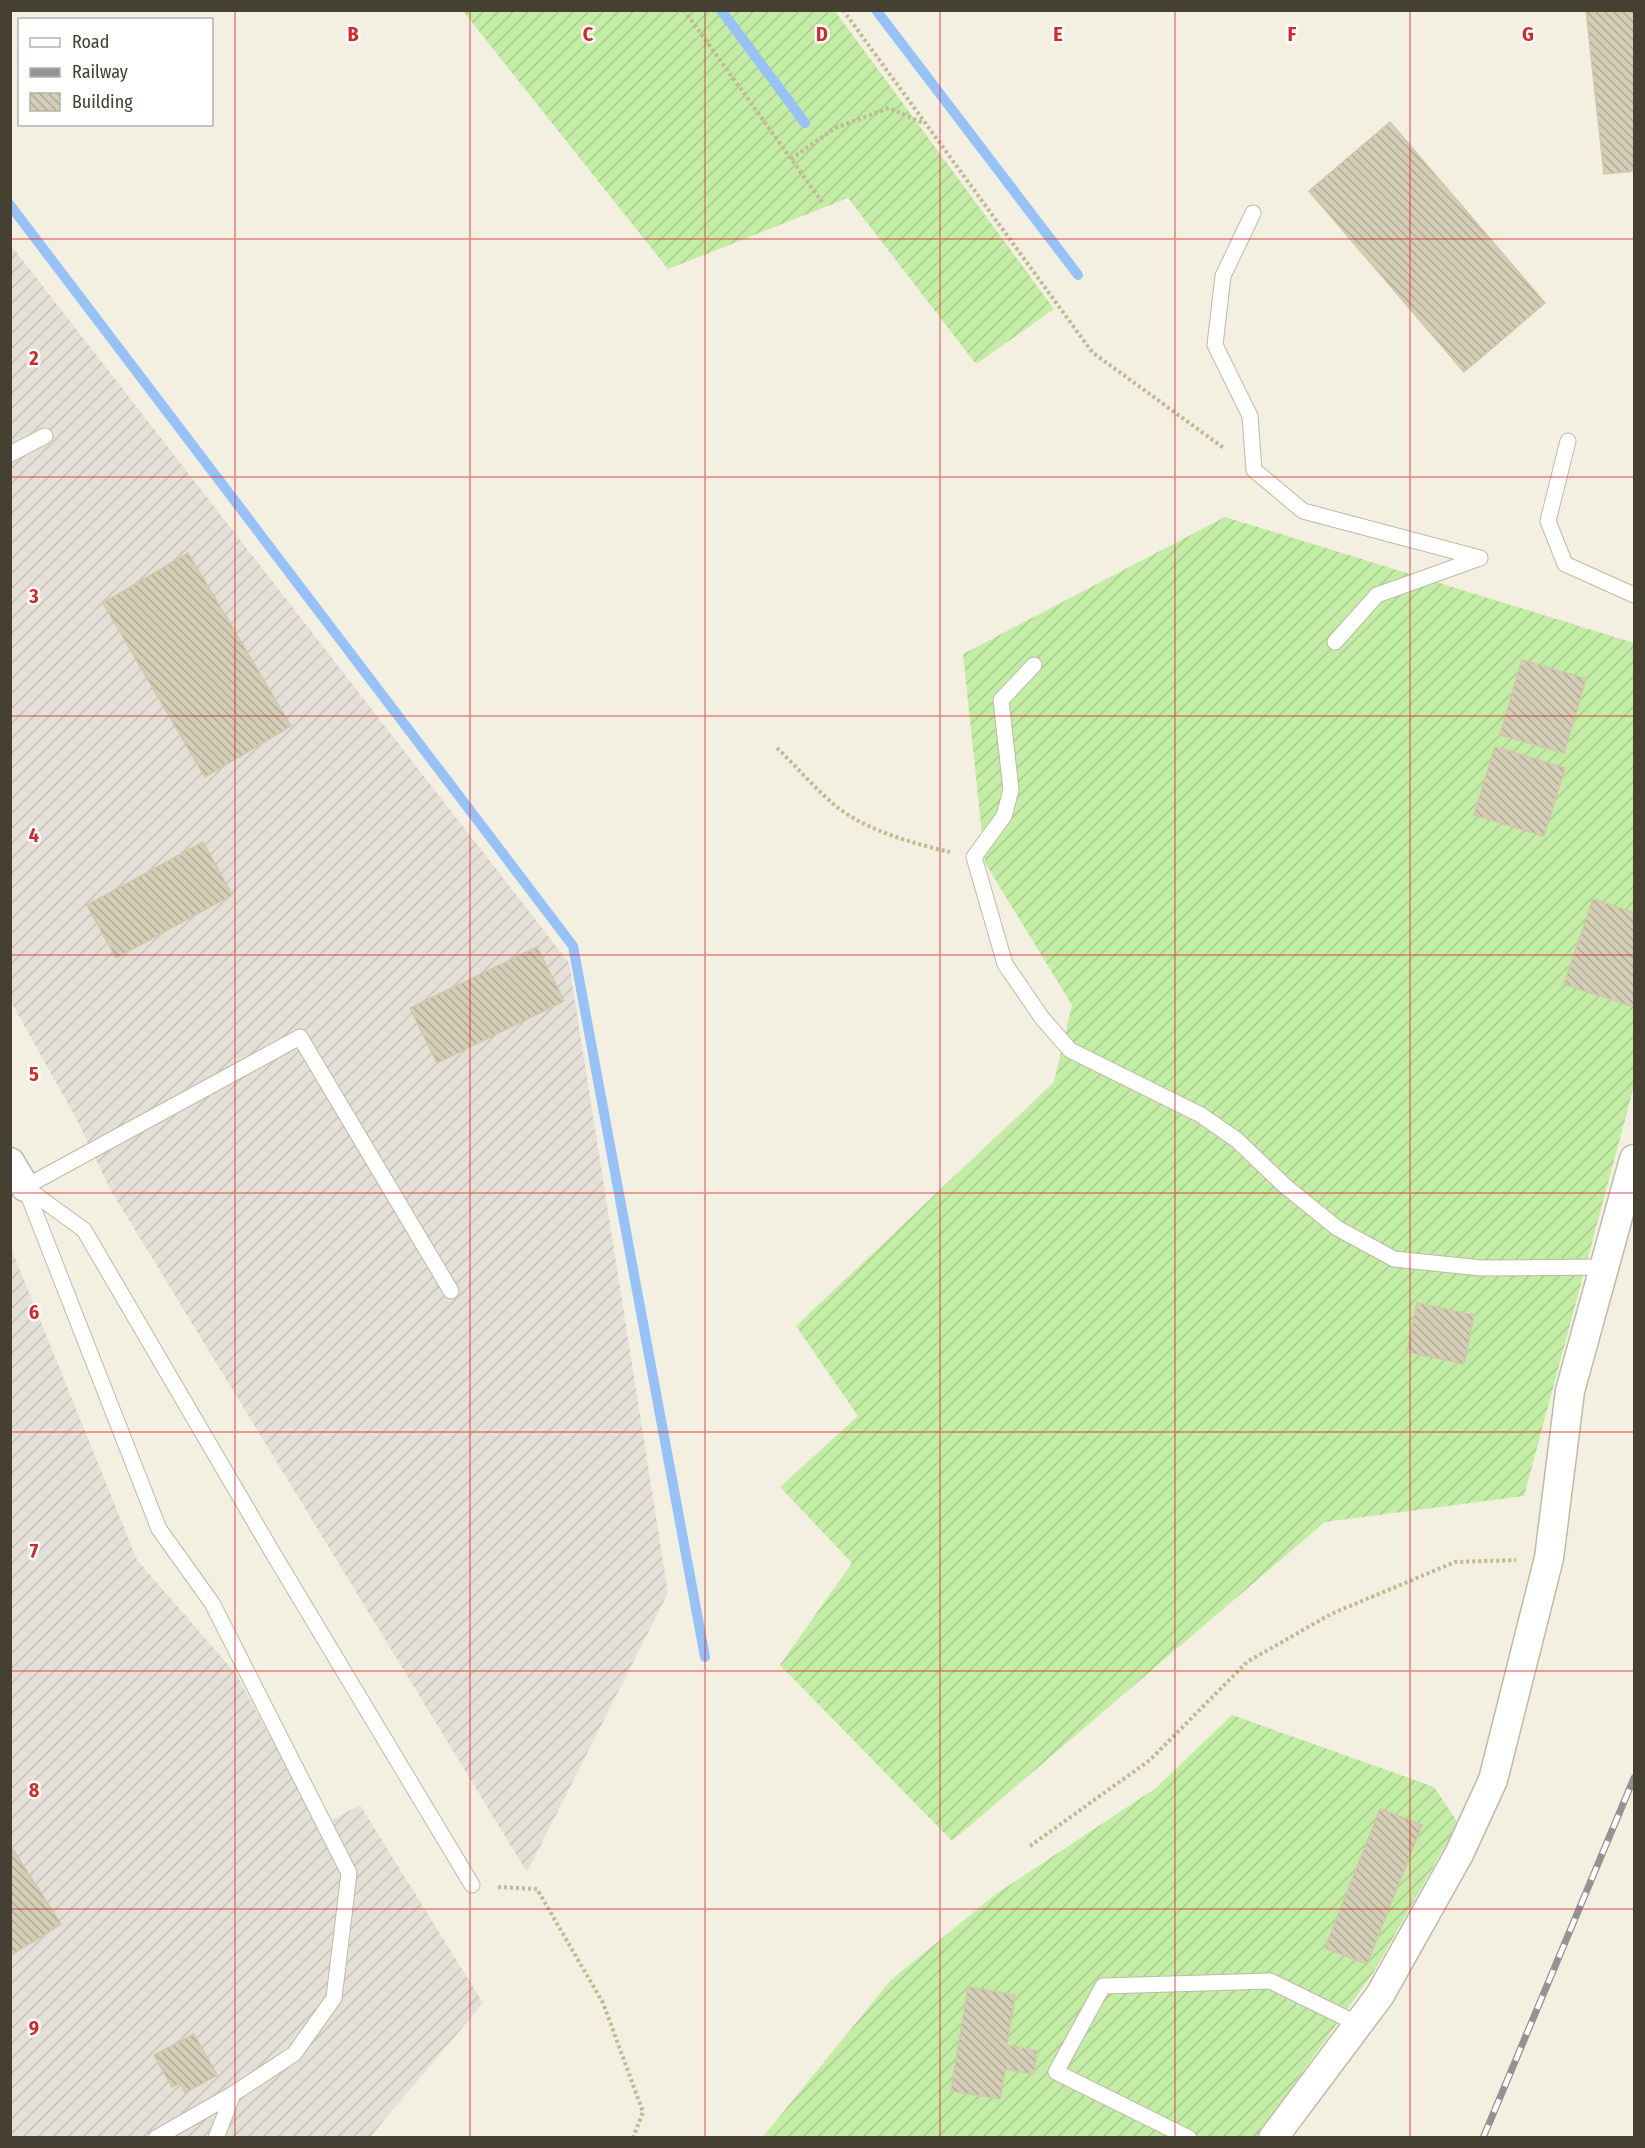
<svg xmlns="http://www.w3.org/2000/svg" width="1645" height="2148" font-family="'Fira Sans Condensed',sans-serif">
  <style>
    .industrial { fill: url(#industrial-furrows) }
    .garden { fill: url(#garden-furrows) }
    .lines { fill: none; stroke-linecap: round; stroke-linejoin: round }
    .stream { stroke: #96c2f8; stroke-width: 10 }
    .building { fill: url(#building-back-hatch); stroke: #d1c7a9; stroke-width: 1.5 }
    .lane-casing { stroke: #bfbaa4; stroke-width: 17 }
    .street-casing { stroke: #bfbaa4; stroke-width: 31 }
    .path { stroke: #c2b893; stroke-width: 4; stroke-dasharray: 3 3; stroke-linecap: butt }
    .lane { stroke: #fff; stroke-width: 15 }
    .street { stroke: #fff; stroke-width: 28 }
    .rail-casing { stroke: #939393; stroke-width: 7 }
    .rail { stroke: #fff; stroke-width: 4.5; stroke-dasharray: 14; stroke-linecap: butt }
    .grid { fill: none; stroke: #d62828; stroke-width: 1.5; stroke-opacity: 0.55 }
    .grid-label { font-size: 20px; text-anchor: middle; font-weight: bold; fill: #d62828; stroke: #fff; stroke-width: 5; stroke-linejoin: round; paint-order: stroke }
  </style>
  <defs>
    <pattern id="industrial-furrows" width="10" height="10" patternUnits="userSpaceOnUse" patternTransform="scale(1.5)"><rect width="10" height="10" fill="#e5e0d7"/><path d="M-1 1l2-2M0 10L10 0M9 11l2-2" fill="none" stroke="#c6c1b9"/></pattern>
    <pattern id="garden-furrows" width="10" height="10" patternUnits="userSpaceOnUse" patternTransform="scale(1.5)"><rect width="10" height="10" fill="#c3eca5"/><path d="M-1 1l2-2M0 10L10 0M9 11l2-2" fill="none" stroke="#a9cb8e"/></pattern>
    <pattern id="building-back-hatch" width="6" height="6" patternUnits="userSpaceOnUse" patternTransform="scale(1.5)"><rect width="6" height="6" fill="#d5ceb6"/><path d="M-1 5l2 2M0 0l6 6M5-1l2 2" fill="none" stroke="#afa995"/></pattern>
  </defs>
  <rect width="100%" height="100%" fill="#f3f0e2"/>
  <!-- industrial -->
  <path class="industrial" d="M10,244L569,963L668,1593L527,1872L110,1189L76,1118L11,1002Z
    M10,1239L13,1253L137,1560L236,1674L319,1827L360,1805L483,2003L370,2137H11Z"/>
  <!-- garden -->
  <path class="garden" d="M463,11H835L1054,309L976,364L848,198L668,269Z
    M1225,517L1634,643V1086L1524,1496L1325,1522L952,1841L780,1665L852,1563L780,1487L858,1416L796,1326L1054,1082L1072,1005L985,863L963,654Z
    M1232,1715L1434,1787L1458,1823L1373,1973L1256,2137L762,2138L891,1980L996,1894L1156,1788Z"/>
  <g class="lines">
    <!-- stream -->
    <path class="stream" d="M721,10L805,123
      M876,10L1078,275
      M10,205L573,946L705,1657"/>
  </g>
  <!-- building -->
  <path class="building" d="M1586,10H1634V171L1604,174Z
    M1390,122L1545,303L1464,372L1309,191Z
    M188,553L291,726L205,777L103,603Z
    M1522,660L1586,679L1564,753L1500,735Z
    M1495,747L1565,768L1544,836L1474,815Z
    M203,842L232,895L116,958L87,905Z
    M1593,899L1634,913V1007L1564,984Z
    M537,947L564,1001L437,1063L410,1008Z
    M1417,1303L1474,1315L1464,1364L1407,1352Z
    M1380,1809L1422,1825L1367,1964L1325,1948Z
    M10,1845L61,1924L10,1956Z
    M968,1987L1015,1995L1007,2045L1037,2051L1034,2074L1005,2069L1000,2099L951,2091Z
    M194,2034L217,2075L185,2093L180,2083L172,2087L154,2055Z"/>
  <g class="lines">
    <!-- lane casing -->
    <g class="lane-casing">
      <path id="lane" d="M1253,213L1223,276L1215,345L1250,416L1254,470L1303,511L1480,558
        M1568,441L1548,521L1565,564L1634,595
        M10,454L45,436
        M1335,642L1377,595L1480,558
        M1034,665L1001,700L1011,790L1004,816L974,857L1005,964L1042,1018L1070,1050L1201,1115L1237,1140L1285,1186L1337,1228L1394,1259L1481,1268L1605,1267
        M25,1187L159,1529L212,1603L349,1873L334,1998L294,2054L233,2094L156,2138
        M25,1187L84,1230L274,1555L472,1885
        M25,1187L300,1037L451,1291
        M216,2138L233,2094
        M1189,2138L1056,2072L1103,1986L1270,1981L1358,2024"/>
    </g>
    <!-- street casing -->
    <g class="street-casing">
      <path id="street" d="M10,1162L25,1187
        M1273,2138L1380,1995L1459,1854L1493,1780L1549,1558L1570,1391L1634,1159"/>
    </g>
    <!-- path -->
    <path class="path" d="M684,10L822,202
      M843,10L1092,352L1225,449
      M791,159L835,128L889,108L923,123
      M777,748C797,767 816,790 837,807C868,831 912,843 950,852
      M1030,1846L1150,1760L1247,1662L1331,1614L1455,1562L1516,1560
      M498,1887L537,1889L603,2003L643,2112L633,2138"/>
    <!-- lane -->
    <use href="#lane" class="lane"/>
    <!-- street -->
    <use href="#street" class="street"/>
    <!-- rail casing -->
    <g class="rail-casing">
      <path id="rail" d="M1483,2138L1634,1778"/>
    </g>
    <!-- rail -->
    <use href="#rail" class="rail"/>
  </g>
  <!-- grid -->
  <path class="grid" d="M235,10V2138M470,10V2138M705,10V2138M940,10V2138M1175,10V2138M1410,10V2138M10,239H1634M10,477H1634M10,716H1634M10,955H1634M10,1193H1634M10,1432H1634M10,1671H1634M10,1909H1634"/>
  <g class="grid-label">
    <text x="353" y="41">B</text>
    <text x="588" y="41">C</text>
    <text x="822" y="41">D</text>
    <text x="1058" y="41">E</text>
    <text x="1292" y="41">F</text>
    <text x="1528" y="41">G</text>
    <text x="34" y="365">2</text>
    <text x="34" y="603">3</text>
    <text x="34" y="842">4</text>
    <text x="34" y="1081">5</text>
    <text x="34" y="1319">6</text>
    <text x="34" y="1558">7</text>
    <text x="34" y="1797">8</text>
    <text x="34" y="2035">9</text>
  </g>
  <!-- border -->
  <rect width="1645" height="2148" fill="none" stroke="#454032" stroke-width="24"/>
  <!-- legend -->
  <rect x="18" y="18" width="195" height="108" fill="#ffffff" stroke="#b5b3ad" stroke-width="1.5"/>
  <rect x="30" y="38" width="30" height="9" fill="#ffffff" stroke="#b5b3ad" stroke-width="1.5"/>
  <text x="72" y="48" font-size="18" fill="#454032">Road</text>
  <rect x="30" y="68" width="30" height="9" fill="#939393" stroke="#b5b3ad" stroke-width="1.5"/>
  <text x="72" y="78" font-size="18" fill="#454032">Railway</text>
  <rect x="30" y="93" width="30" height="18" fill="url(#building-back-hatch)" stroke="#b5b3ad" stroke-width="1.5"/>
  <text x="72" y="108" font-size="18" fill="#454032">Building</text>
</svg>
